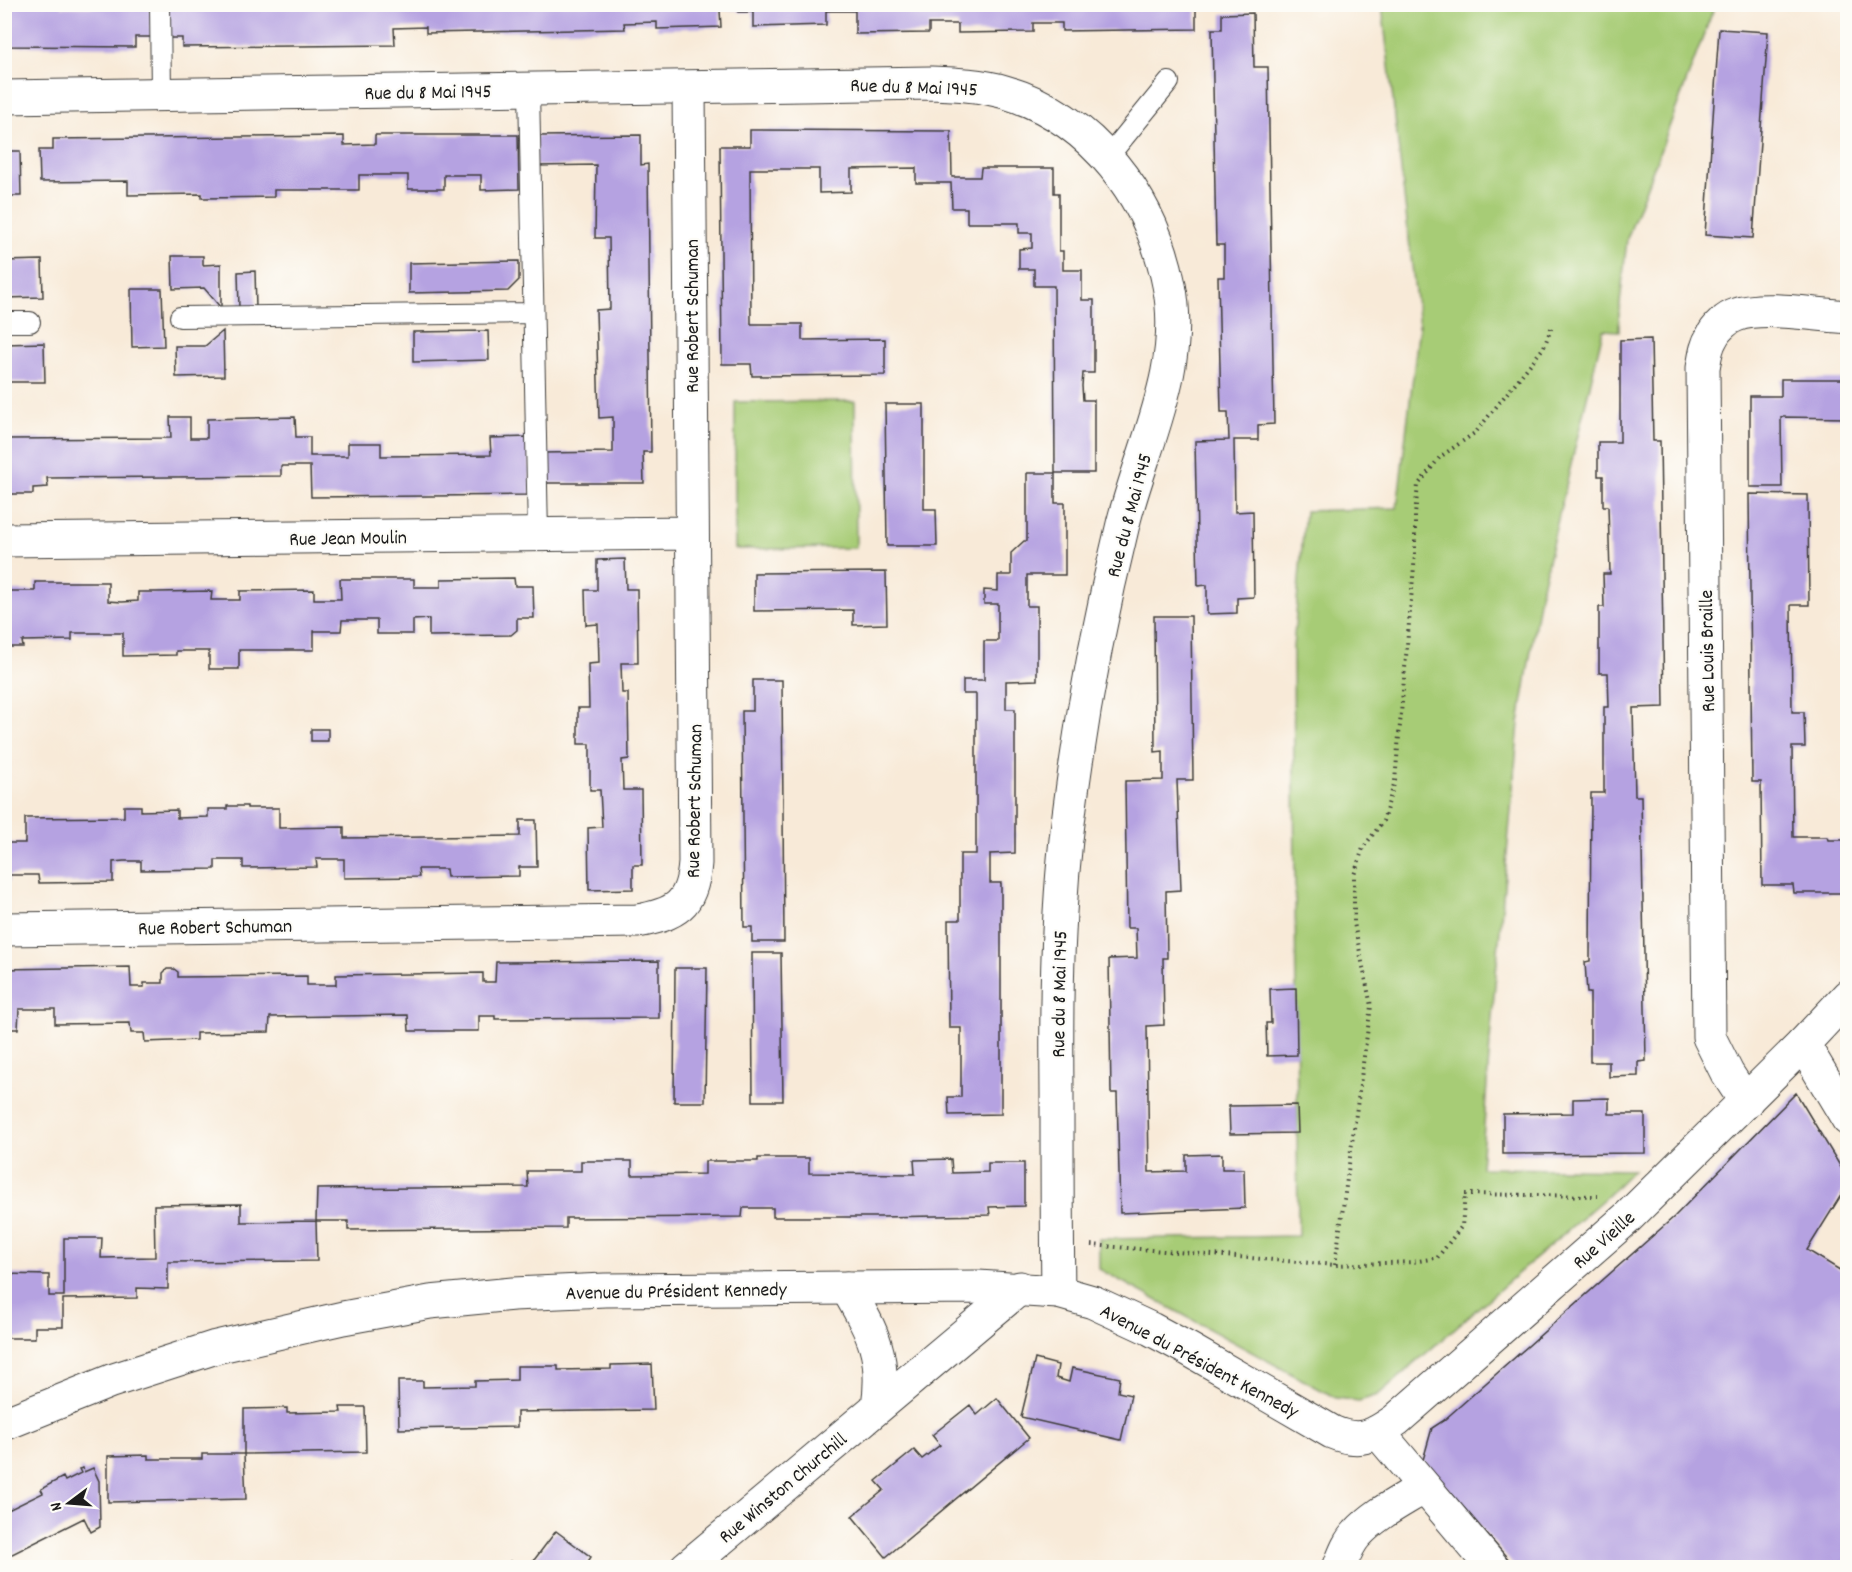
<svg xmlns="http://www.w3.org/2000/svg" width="1852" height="1572" font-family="Dekko,sans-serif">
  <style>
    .green { fill: #a7cc76; stroke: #627449; stroke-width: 1.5 }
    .building { fill: #b5a2e1 }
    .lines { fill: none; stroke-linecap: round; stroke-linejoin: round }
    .service-casing { stroke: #3d3b38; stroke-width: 22 }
    .minor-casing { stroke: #3d3b38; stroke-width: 35 }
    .tertiary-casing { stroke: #3d3b38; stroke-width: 35 }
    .path { stroke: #3d3b38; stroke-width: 4; stroke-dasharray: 1.5 4.5; stroke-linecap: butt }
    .service { stroke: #fff; stroke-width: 20 }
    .minor { stroke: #fff; stroke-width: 33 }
    .tertiary { stroke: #fff; stroke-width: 33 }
    .labels { text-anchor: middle; stroke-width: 4.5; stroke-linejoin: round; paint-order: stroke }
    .street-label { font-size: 20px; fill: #1c1c1c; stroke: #fdfcf7 }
  </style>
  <rect width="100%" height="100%" fill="#fdfcf7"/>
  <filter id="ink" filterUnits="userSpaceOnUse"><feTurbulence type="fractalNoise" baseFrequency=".0167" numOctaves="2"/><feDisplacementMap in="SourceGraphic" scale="12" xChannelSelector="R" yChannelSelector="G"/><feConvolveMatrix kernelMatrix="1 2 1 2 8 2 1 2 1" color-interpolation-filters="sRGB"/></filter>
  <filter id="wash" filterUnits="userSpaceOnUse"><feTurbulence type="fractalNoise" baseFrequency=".008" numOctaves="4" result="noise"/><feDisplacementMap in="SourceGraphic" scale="24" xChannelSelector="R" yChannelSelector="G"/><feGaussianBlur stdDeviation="1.35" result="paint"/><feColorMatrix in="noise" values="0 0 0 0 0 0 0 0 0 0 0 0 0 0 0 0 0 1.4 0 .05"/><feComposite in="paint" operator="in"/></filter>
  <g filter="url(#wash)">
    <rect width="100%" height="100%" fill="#f8ead8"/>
    <!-- green -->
    <path class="green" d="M1382,5H1715L1627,239L1619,313V331L1603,330L1540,595L1519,723L1491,1028L1481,1168L1633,1170L1607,1196L1378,1395L1359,1401L1336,1398L1099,1269V1239L1298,1236L1293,648L1305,511L1397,508L1419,326Z
      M855,401L856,548L735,549V402Z"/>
    <g id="blocks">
      <!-- building -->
      <path class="building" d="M5,4H62V7H100V4H151V37H135V47L5,46Z
        M1196,4V29L1062,31V23H1033V32L958,33V24H929V33L855,34V11H826V25L753,27V12H738V10H720L721,27L657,29V22L624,23L625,29L426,33V27L394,28L395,45L182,47V38H166L165,5Z
        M1253,13L1254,67H1268L1274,424L1258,425V440H1234L1235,512L1253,511L1254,597L1237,598V613L1207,614V585L1198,586L1195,441L1229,440L1228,412H1221L1218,277H1224V245H1216L1212,29H1222V14Z
        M1719,29L1768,32L1753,238L1705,235Z
        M750,130L951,131L952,177H980L981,168H1054V193H1059V251H1063V270H1082V300H1094V373H1083L1082,386L1083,400H1094V473H1055L1054,286H1034V269H1019V249L1032,248V233H1019V223H967V208H952L951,183H916V168L851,169V192L819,193V169H750L751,324H802V340L885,339V375L752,376L751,364H722L720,146H750Z
        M375,135H518L519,189L481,190V175H444V189H408V175H359V190H274V197L202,198V194L128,195V181L40,182L39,150H53V139L344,136V145L375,144Z
        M641,135V165L648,164L651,452H643L644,483H540V453L613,452V417L599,418L596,310L610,309L609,238H595L596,165L536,166V136Z
        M4,151H20L21,196H4Z
        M172,256H203V265L221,264V308L204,288L173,289Z
        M42,260L43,297L4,298V261Z
        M519,261V280L508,291L409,293V263Z
        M255,271L256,308H239L238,272Z
        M131,289H162L164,346L132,347Z
        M223,331L224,376L176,377L175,346H205Z
        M488,331L489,360L413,362V332Z
        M1651,339L1653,441H1660L1664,707L1633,708L1635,796H1641L1646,1061L1638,1062V1076L1609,1077V1062H1590V993H1587L1585,962L1590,961L1591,793H1604V707H1609L1608,673H1599V607H1604L1603,574H1610L1608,506H1603V476H1598V442H1620V340Z
        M44,343L45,382H4V344Z
        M1781,379H1848V418L1781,417L1782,487H1750V396H1781Z
        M885,404H924V509H936L937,546H887Z
        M170,417H190V438H207V419L295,417L296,437H310V456H348V443H381V456L491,455L490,438L529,437L531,495L311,497L310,466H281V476L47,478L48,487L33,488V494H4V439L171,438Z
        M1027,473H1055V503H1065V575H1027V606H1037V680L1006,681V709H1015V853L990,854V883H1001V1114L949,1115L948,1097H961V1028H949L948,920H960V854H976V694H963V680H984V641H998V604H984V590L998,591V575H1011V553L1024,541H1027Z
        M1749,494L1808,495L1809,605H1791L1792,712H1804L1805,747H1792L1793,837H1827L1828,840H1848V893H1794L1793,885H1762L1761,782H1752Z
        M625,559L626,589H637L638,663H621L622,693H628L629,759L622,760L623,790H641L642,865H633V889L589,890L588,828L602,827L600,790H590V744H578V708H589L588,664L599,663L598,624L586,625L585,590H597V560Z
        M886,572L887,624L853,625V610L754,611V573Z
        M514,578L515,586H533L534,618H517V630L511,635L429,636V619L413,620V634H377V620H342L341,631H314V650H239V669H209V651H176V655L123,656V633H72V640L22,641L23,647H4V582H8L9,591H35V582H108V601L122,602L138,601V592H157L212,591L211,600H240V591L314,590V599H341L340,579H414V587H441V579Z
        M1154,616H1191L1193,780H1177L1181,890L1166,891L1167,958H1163L1164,1025L1147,1026L1149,1172L1186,1171V1155L1222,1154V1169H1244L1245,1208L1120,1213L1117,1093H1111L1109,959L1137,958L1136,928H1127L1125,781L1163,780V751L1155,752Z
        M753,680H782L784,942H752V927H744L742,711H753Z
        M311,729H328V741H311Z
        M124,806H141V811L177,810V818L208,817V809H227V806H247V808H279V828L344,827V838L520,836V820H536L537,867H519V876L447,877L446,869H418L419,877L344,878V859H316L317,867L243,868V860H215V869L141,870V861H124L113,862V882L39,883L38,875H9V882H4V823H7V843H25V818L124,817Z
        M752,953H781L783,1101H753Z
        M659,961V1018L495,1019V1016H479V1031H409L408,1015L270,1017L269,1032L196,1033V1040L145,1042L144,1033H131L130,1023L55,1024V1009H19L18,1029H4V969L130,967L131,987H144V983H163V973L167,969H174L178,972V977L307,976V985H336V975L483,973V982H495L496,962Z
        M675,968H707L705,1102H674Z
        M1296,988L1297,1055L1267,1056L1266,1023H1271L1270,989Z
        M1796,1093L1848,1179V1184L1807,1250L1848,1275V1568H1516L1423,1460L1432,1428L1443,1421L1674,1217Z
        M1609,1098V1114H1645V1153L1503,1154V1114L1573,1113V1099Z
        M1297,1105L1298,1133L1230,1134L1229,1106Z
        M758,1158H809V1173L915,1174L914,1160L951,1159L952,1173L988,1172V1163H1024V1206L989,1207L990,1215L880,1217H773V1208H743L742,1217L566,1218V1228L348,1230V1221H316L317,1189L528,1187L527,1171H581V1161H632V1175L705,1174V1161H758Z
        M241,1204V1222L316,1221L317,1261L168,1262V1289L137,1288V1298L63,1299V1327H35V1338H4V1274L49,1275V1296H64V1238H102L101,1258L155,1257L154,1205Z
        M1035,1359L1058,1365L1056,1378L1069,1382L1072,1368L1120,1378L1118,1392L1131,1395L1121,1440L1021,1417Z
        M652,1364L654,1410L517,1412V1427L399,1429L398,1381H423V1387L475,1386V1381L517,1380V1366H558V1370L611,1369V1365Z
        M997,1398L1029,1438L886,1557L852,1516L884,1490L876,1481L914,1450L922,1459L940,1445L932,1435L970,1405L977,1415Z
        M340,1407H365L366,1452L244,1454V1409L287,1408V1413L341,1412Z
        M202,1454H244L246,1499L108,1502V1456L148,1455V1459H202Z
        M83,1468L84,1472L93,1468L99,1481L100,1527L91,1532L84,1518L8,1556L13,1565L4,1568V1512L43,1493L41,1489L63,1477L65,1481L81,1473L79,1469Z
        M556,1531L591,1557L584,1568H528Z
        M510,1561L519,1568H506Z"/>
    </g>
  </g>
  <g filter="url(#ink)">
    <use href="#blocks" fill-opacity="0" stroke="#3d3b38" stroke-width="1.5"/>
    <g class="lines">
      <!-- service casing -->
      <g class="service-casing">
        <path id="service" d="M160,4L161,96
          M529,89L538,535
          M1107,158L1169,82
          M180,317L533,313
          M4,322H30"/>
      </g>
      <!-- minor casing -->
      <g class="minor-casing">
        <path id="minor" d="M4,97L931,83C956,84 981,85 1005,92C1093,118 1152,198 1169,285C1186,367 1142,447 1123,524C1100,617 1082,712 1070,807C1057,902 1056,997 1057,1093C1057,1159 1057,1226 1058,1292
          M4,540L692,533
          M4,929L637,921C676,914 692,905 695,863L689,87
          M1803,1044L1848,1119
          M1746,1102L1727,1073L1709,1037L1703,368C1705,357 1706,346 1712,337C1716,328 1727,318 1736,315C1762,305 1818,315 1848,317
          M847,1288C872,1332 886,1354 878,1406
          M1378,1432L1493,1568
          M686,1568L1020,1288
          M1339,1568C1344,1556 1348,1543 1357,1534C1375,1514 1402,1501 1424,1487"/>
      </g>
      <!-- tertiary casing -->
      <g class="tertiary-casing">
        <path id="tertiary" d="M4,1424L111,1381L216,1347L343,1318L430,1302L513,1294L605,1290L978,1287L1058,1292L1093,1302L1151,1329L1190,1350L1332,1432C1360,1444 1373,1436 1396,1420L1627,1218L1803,1044L1848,996"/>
      </g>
      <!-- path -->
      <path class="path" d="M1091,1245L1335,1265L1413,1262L1437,1258L1462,1226L1465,1194L1598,1196
        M1335,1265L1371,1006L1354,923V875L1363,848L1383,821L1395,781L1415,555V515L1418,485L1440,457L1476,432L1544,347L1552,326"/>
      <!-- service -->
      <use href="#service" class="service"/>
      <!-- minor -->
      <use href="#minor" class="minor"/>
      <!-- tertiary -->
      <use href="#tertiary" class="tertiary"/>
    </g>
  </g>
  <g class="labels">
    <!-- street labels -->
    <g class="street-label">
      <text transform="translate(914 86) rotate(2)" y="7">Rue du 8 Mai 1945</text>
      <text transform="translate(428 91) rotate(-1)" y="7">Rue du 8 Mai 1945</text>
      <text transform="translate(691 316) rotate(-90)" y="7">Rue Robert Schuman</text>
      <text transform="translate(1128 515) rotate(-75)" y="7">Rue du 8 Mai 1945</text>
      <text transform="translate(348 537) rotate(-1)" y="7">Rue Jean Moulin</text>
      <text transform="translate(1706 651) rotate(-91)" y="7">Rue Louis Braille</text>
      <text transform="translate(693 801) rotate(-89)" y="7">Rue Robert Schuman</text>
      <text transform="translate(215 926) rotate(-1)" y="7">Rue Robert Schuman</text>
      <text transform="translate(1058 994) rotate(-89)" y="7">Rue du 8 Mai 1945</text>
      <text transform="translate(1603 1239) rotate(-42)" y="7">Rue Vieille</text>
      <text transform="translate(676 1290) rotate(-1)" y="7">Avenue du Président Kennedy</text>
      <text transform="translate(1200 1360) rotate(28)" y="7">Avenue du Président Kennedy</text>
      <text transform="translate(782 1487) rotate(-40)" y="7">Rue Winston Churchill</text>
    </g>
  </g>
  <!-- margin -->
  <rect width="1852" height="1572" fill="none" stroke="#fdfcf7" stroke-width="24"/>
  <!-- north arrow -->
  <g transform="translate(69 1503) rotate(254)" stroke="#fdfcf7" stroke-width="4.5" paint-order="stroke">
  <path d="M0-4.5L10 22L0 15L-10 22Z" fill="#1c1c1c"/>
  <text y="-9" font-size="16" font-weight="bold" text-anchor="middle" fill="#1c1c1c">N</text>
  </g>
</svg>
